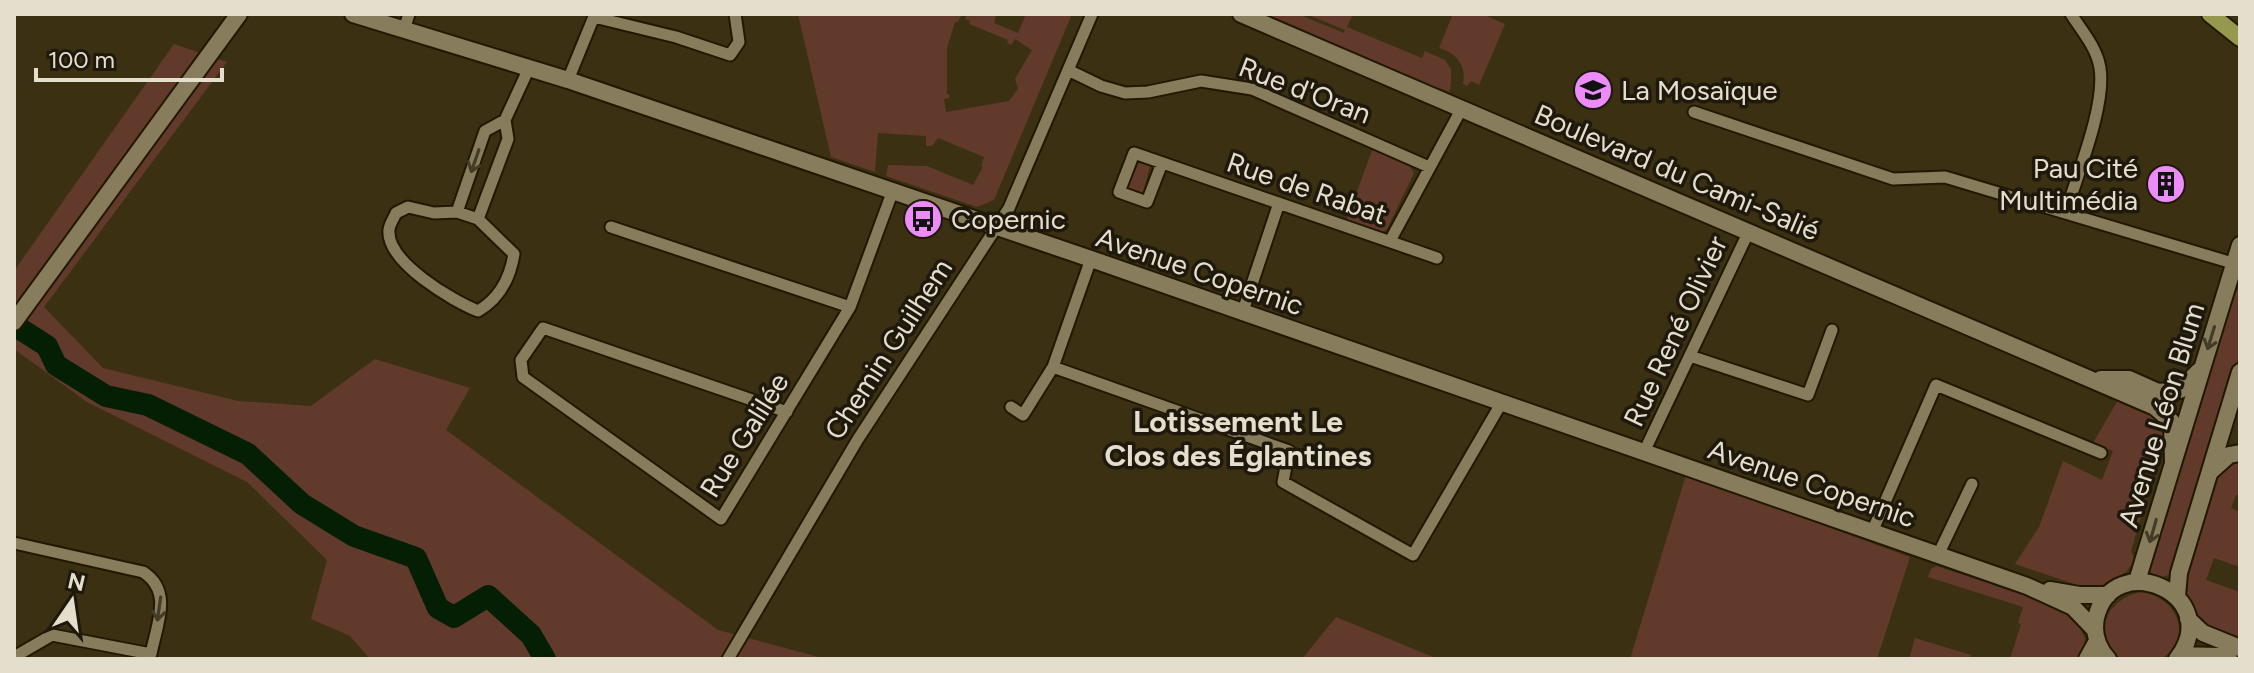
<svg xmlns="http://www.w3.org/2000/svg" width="2254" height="673" font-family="Figtree,sans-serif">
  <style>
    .green { fill: #613a2c }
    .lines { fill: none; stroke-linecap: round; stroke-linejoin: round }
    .river { stroke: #041f03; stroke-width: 22 }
    .street-casing { stroke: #221800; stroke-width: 15 }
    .secondary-casing { stroke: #221800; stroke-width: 20 }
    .primary-casing { stroke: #221800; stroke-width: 20 }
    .street { stroke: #877c5b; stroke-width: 11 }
    .secondary { stroke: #877c5b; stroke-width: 16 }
    .primary { stroke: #95994e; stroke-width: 16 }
    .oneway { stroke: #433c28 }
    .labels { text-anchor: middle; stroke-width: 7; stroke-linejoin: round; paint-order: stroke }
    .street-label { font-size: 28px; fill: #e4decc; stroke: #1e190c }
    .poi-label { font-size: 28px; fill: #e4decc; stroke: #1e190c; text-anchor: start }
    .neighbourhood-label { font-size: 30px; font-weight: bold; fill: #e4decc; stroke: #1e190c }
  </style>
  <rect width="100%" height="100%" fill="#3b3112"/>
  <!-- green -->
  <path class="green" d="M798,14H962L958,22H955L947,48V94L950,95L949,98L944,99L946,112L1009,101L1018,89L1015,79L1032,50L1015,39L1011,45L1007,43L1008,40L969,24L970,21L965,19L967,14L996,15L994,23L1018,33L1026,14H1072L994,200L977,207L886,176L888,165L927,166L973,185L983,167L981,166L984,157L938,138L932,146H926V136L878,133L875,172L831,157Z
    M1253,14H1298L1344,33L1345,30L1306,14H1353L1347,27L1422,58L1425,51L1445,60L1451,69C1451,77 1452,85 1449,92L1439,88L1437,92Z
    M1449,14H1482L1505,24L1479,85L1471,81L1467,86L1463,84C1467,65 1456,53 1439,48L1452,16Z
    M174,44L227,62L44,307L103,368L238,401L311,406L375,359L470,388L446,430L718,630L826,659H370L350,636L311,619L327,560L247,482L87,402L14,349V271Z
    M1373,148L1408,163L1414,173L1387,229L1383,232L1346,221Z
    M1135,162L1150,166L1143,193L1127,189Z
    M2240,289V352L2172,574L2158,578L2148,570L2233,293Z
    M2121,395L2154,415L2165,435L2131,551L2135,560L2127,571L2112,582L2092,590L2015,564L2039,527L2063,461L2102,480L2113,451L2093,443Z
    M2240,456V495H2236L2231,508L2240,512V567L2214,558L2206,580L2240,592V643L2203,629L2190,607L2185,586L2217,473Z
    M1686,475L1910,557L1877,659H1630Z
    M1936,566L2065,608L2078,623L2085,639L2083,652L2077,659H2010L2021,624L2018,623L2023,607L1928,577L1931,569Z
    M2141,592C2176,597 2195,635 2162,659H2121C2090,635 2106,599 2141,592Z
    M1336,617L1438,659H1302Z
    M1915,638L1971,655L1970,659H1909Z"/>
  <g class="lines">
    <!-- river -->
    <path class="river" d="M14,325L47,346L56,365L106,396L148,405L248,454L302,504L354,536L416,558L438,608L454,617L488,596L531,635L545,659"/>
    <!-- street casing -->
    <g class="street-casing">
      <path id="street" d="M594,17L676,37L730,55L739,42L735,14
        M404,30L409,14
        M1068,70L1101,86L1125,93L1148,92L1201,81L1252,89L1429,167
        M568,80L595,14
        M1694,112L1893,179L1945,177L2239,265
        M1162,163L1147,202L1119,192L1134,153L1437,258
        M408,207L434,213L457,212L478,219L514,254C510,278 499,299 478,311C453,301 386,262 389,230C389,225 394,218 396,213Z
        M457,212L485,131L505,120
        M2066,212C2077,175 2106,106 2100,68C2097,48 2082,31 2071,14
        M478,219L508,139L505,120L529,68
        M611,227L850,307
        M1390,241L1462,108
        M1242,314L1279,203
        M1690,356L1808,395L1832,330
        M1053,367L1289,451L1283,482L1413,555L1502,402
        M1011,407L1023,415L1053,367L1091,259
        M787,412L543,328L521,360L523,377L721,519L850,307L892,193
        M1644,452L1749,231
        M1872,532L1936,385L2101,453
        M14,543L143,572C173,591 157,624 151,654L52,635L14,657
        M1938,555L1972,484
        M728,659L858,439L1009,208L1092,14"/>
    </g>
    <!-- secondary casing -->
    <g class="secondary-casing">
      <path id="secondary" d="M353,14L568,80L1091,259L2027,586L2073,607L2095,630
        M1241,14L2155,407L2172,422L2173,462
        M14,322L239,14
        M2101,379H2129L2158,392L2180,390L2199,371
        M2210,472L2229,455L2240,453
        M2137,581L2240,245
        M2050,590L2079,595H2108
        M2177,596L2179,573L2240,372
        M2188,619L2203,633L2240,648
        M2180,655L2218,656L2229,659
        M2087,659L2097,641
        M2108,659C2098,648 2093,633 2096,618C2112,546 2227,594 2177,659"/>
    </g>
    <!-- primary casing -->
    <g class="primary-casing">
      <path id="primary" d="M2210,14L2240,38"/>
    </g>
    <!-- street -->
    <use href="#street" class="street"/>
    <!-- secondary -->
    <use href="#secondary" class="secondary"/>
    <!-- primary -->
    <use href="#primary" class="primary"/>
  </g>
  <!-- one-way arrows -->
  <defs><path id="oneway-shaft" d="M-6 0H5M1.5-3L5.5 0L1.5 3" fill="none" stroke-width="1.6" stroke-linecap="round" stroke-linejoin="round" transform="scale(2)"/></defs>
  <g class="oneway">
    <use href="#oneway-shaft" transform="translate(475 161) rotate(109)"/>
    <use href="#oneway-shaft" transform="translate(2211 338) rotate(107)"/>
    <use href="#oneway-shaft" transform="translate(2153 531) rotate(106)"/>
    <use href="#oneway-shaft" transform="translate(159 609) rotate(98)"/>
  </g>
  <!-- icons -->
  <defs>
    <g id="school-disc" transform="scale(2)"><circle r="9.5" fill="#ed8cf9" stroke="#1e190c"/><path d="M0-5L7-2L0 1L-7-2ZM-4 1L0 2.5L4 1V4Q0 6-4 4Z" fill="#111"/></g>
    <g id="building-disc" transform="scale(2)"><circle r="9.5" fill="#ed8cf9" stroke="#1e190c"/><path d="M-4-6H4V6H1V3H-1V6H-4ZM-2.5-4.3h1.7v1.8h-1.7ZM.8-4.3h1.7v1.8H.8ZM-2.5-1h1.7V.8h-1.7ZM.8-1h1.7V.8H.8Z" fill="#111"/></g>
    <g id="bus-disc" transform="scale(2)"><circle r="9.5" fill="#ed8cf9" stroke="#1e190c"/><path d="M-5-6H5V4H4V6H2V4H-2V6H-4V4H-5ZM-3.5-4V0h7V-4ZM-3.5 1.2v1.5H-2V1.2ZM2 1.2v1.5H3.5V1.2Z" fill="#111"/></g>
  </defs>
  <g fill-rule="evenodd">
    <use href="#school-disc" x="1593" y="90"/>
    <use href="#building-disc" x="2166" y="184"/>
    <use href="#bus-disc" x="923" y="219"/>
  </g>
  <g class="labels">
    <!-- street labels -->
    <g class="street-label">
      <text transform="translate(1305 90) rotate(21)" y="10">Rue d'Oran</text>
      <text transform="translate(1677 172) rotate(23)" y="10">Boulevard du Cami-Salié</text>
      <text transform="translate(1307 188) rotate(19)" y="10">Rue de Rabat</text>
      <text transform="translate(1200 271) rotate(19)" y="10">Avenue Copernic</text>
      <text transform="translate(1675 331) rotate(-65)" y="10">Rue René Olivier</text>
      <text transform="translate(888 349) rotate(-57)" y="10">Chemin Guilhem</text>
      <text transform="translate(2161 415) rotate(-73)" y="10">Avenue Léon Blum</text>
      <text transform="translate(744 435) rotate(-58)" y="10">Rue Galilée</text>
      <text transform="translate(1812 483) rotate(19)" y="10">Avenue Copernic</text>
    </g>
    <!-- poi labels -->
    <g class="poi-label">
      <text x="1621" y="100">La Mosaïque</text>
      <text x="2138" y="178" text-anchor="end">Pau Cité<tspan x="2138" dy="32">Multimédia</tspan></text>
      <text x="951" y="229">Copernic</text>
    </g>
    <!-- neighbourhood labels -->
    <g class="neighbourhood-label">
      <text x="1238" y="432">Lotissement Le<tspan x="1238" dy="34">Clos des Églantines</tspan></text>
    </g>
  </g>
  <!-- border -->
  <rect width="2254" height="673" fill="none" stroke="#e4decc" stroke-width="32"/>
  <!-- north arrow -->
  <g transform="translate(72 601) rotate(13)" stroke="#1e190c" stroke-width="6" paint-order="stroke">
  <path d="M0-6L14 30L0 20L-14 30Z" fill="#e4decc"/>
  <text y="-12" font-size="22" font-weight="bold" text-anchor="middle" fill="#e4decc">N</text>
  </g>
  <!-- scale -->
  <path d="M36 68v12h186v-12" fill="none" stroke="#e4decc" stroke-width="4"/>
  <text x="48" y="68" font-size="24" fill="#e4decc" stroke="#1e190c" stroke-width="6" paint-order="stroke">100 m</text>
</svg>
